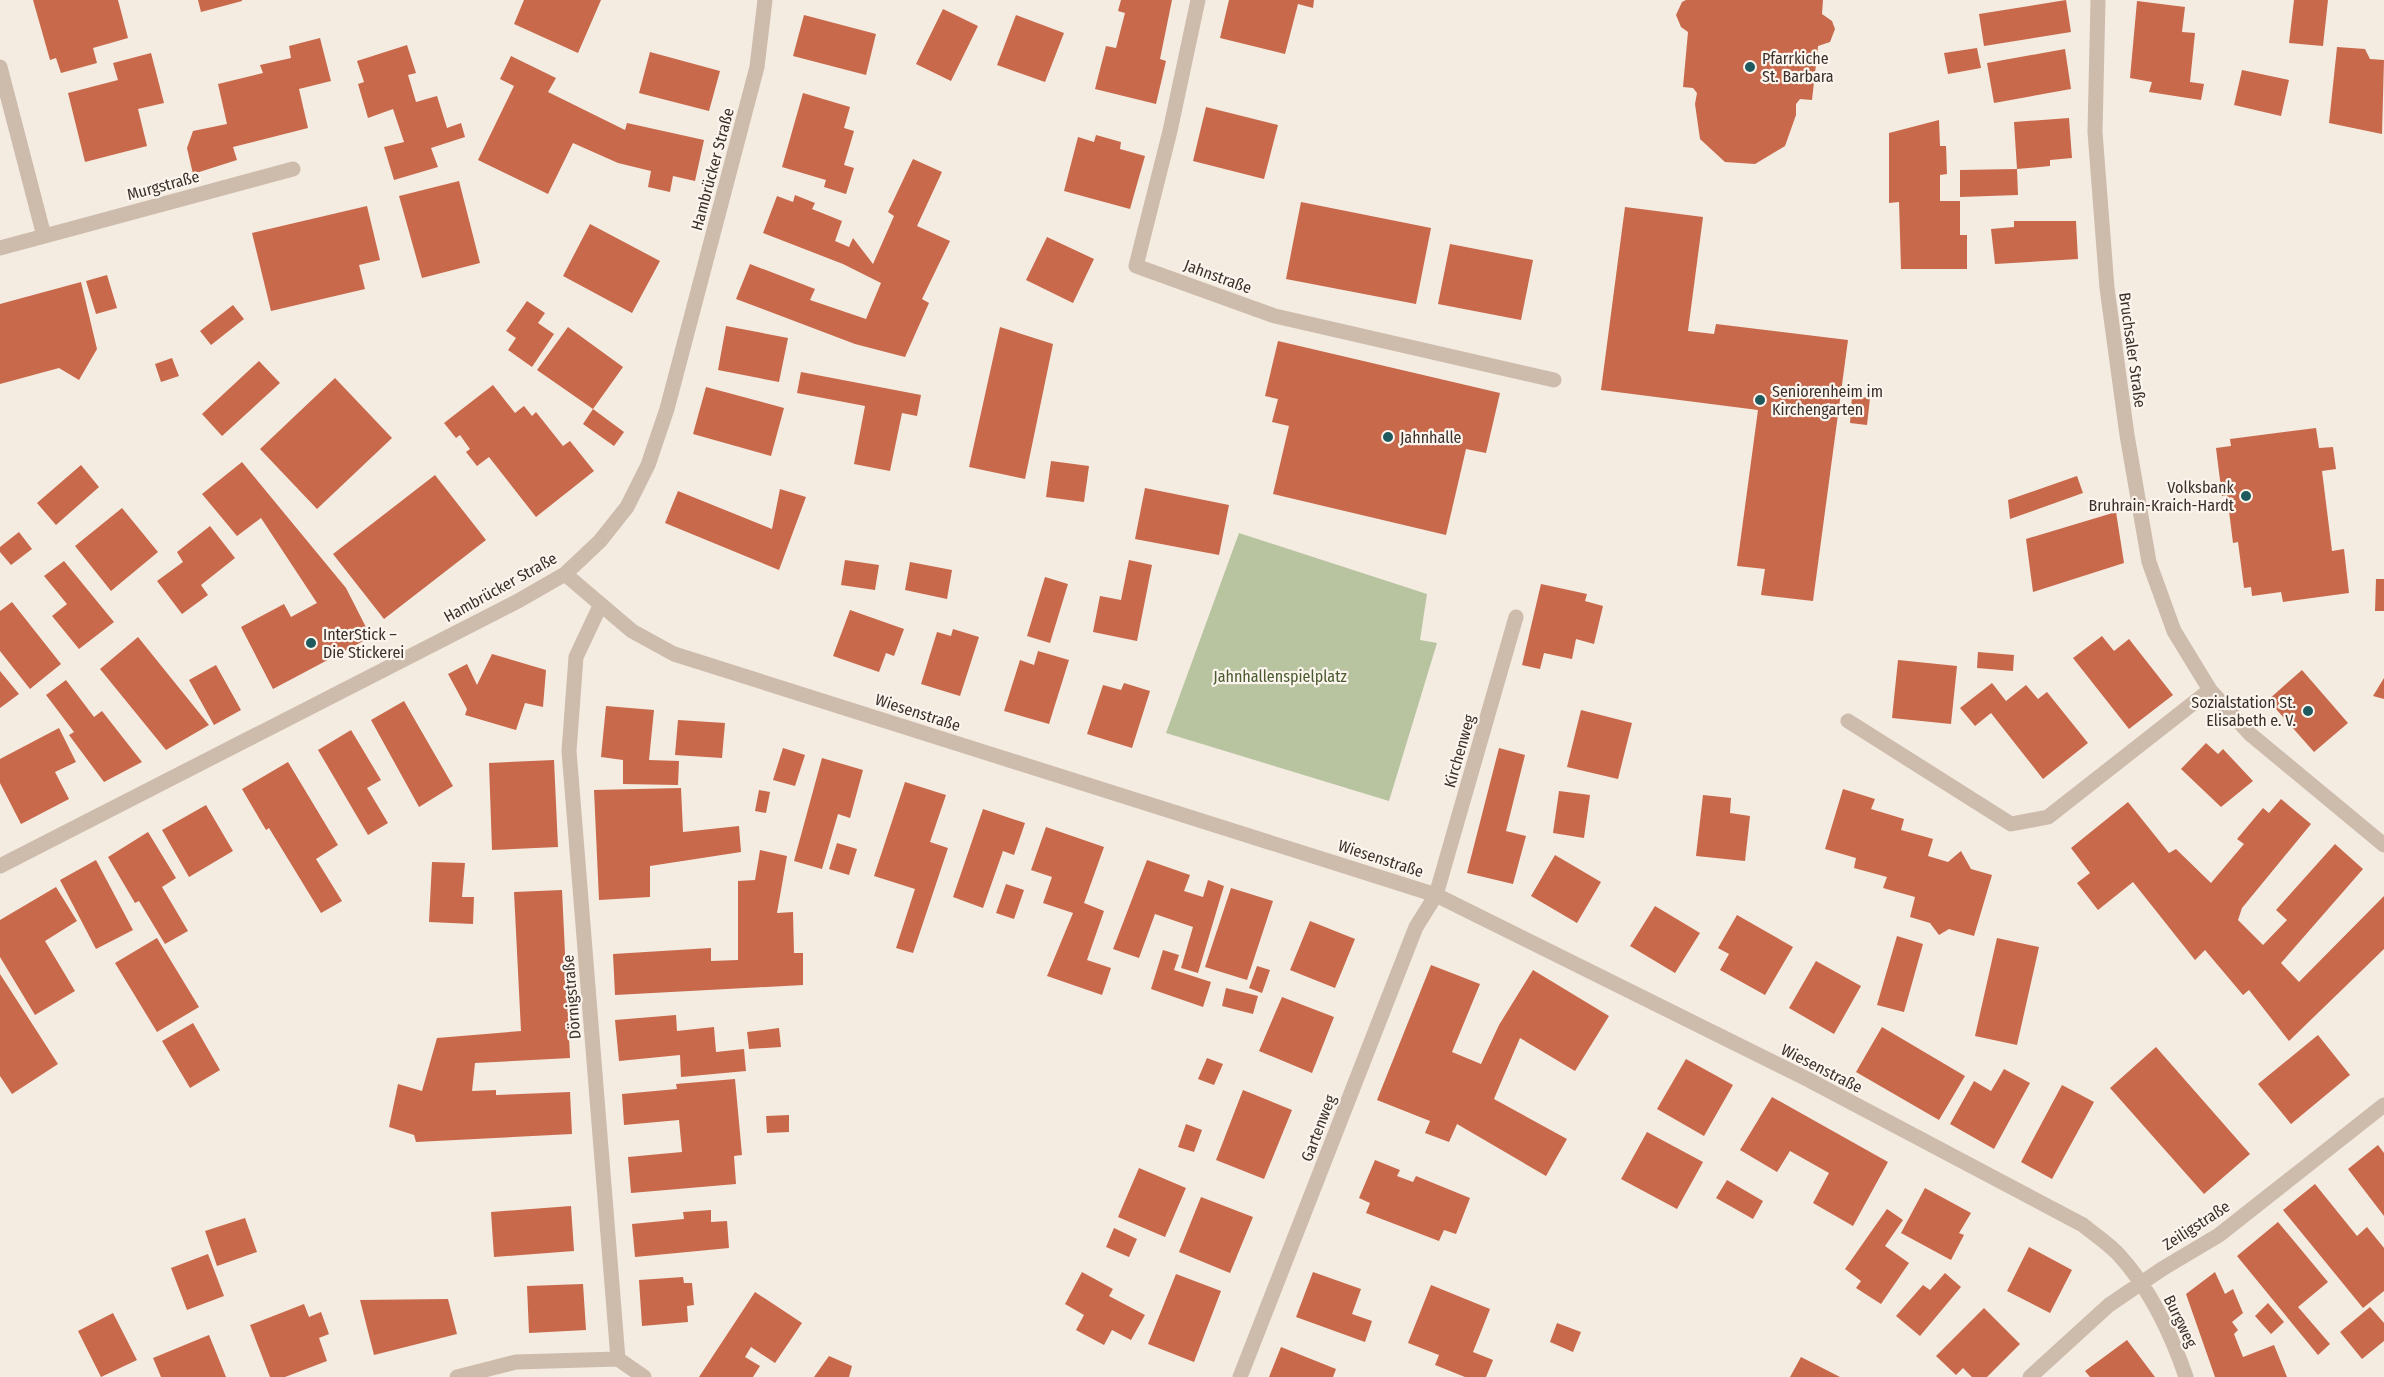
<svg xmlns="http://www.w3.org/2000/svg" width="2384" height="1377" font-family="'Fira Sans Condensed',sans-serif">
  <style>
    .green { fill: #b8c4a0 }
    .building { fill: #c8694b }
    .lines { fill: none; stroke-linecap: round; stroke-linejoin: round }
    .minor { stroke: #cdbbac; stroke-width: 15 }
    .poi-dot { fill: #1f5a5e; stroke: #fbf5ee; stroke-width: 2 }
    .labels { text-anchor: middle; stroke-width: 4.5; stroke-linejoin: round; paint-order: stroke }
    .poi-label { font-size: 16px; fill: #3b302b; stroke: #fbf5ee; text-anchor: start }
    .street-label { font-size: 16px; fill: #3b302b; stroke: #fbf5ee }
    .park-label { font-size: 16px; fill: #4a5a2e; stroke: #fbf5ee }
  </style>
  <rect width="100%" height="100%" fill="#f4ebe1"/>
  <!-- green -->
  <path class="green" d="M1239,533L1427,594L1420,640L1437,643L1389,801L1166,733Z"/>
  <!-- building -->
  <path class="building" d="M33,0H118L128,38L93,48L97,63L61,73L56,58L50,60Z
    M198,0H242V1L201,12Z
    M524,0H601L578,53L514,24Z
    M1121,0H1172L1160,59L1166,61L1156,104L1095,89L1106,46L1116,48L1125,13L1118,11Z
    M1229,0H1314L1313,8L1298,4L1285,54L1220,38Z
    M1686,0H1823L1822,14L1832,21L1835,29L1830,42L1818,46L1812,100L1800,99L1796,104V115L1785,146L1755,164L1725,162L1700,139L1695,104L1697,93L1693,88L1683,87L1688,32L1681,27L1676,15L1682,2Z
    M2066,0L2071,32L1984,46L1979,14Z
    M2294,0H2328L2323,46L2289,43Z
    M2137,1L2185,7L2182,32L2195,33L2190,82L2204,84L2201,100L2149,92L2152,82L2130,78Z
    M943,9L978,26L951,81L916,64Z
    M804,15L876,34L866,75L793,56Z
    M1016,15L1064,33L1045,82L997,65Z
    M320,38L331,81L299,89L308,128L233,147L237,160L193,174L187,148L193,131L227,124L218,84L263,73L260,65L291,58L289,46Z
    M407,45L416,73L408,75L416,102L437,96L447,128L461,123L465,137L431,148L438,167L394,180L384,147L404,142L393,109L368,118L358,84L364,82L357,61Z
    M2337,47L2365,49L2370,59L2384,60L2382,134L2329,123Z
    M1977,48L1981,68L1948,74L1944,53Z
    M2065,49L2071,89L1994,103L1987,63Z
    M650,52L720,71L709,111L639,93Z
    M151,53L164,103L138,109L147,146L85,162L68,93L118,80L113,63Z
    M511,56L556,78L548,92L625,130L627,123L704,140L695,181L673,176L670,192L648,187L651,171L618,163L573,143L548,194L478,160L514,86L500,79Z
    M2242,70L2289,80L2281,116L2234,105Z
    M803,93L850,107L844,128L854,131L844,165L854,168L846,194L824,187L826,180L782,167Z
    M1206,107L1278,125L1264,179L1193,161Z
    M2069,118L2072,158L2050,160V166L2017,169L2014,122Z
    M1939,120L1940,146H1946L1947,174L1940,175V201H1960V235H1967V269H1901L1899,202L1889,203V133Z
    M1096,135L1121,142L1120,149L1145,156L1130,209L1064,191L1078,137L1094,142Z
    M913,159L942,172L917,226L950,241L922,299L929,303L905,357L855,344L736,299L750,264L815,289L810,300L866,319L881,283L843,264L763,233L777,196L793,202L795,195L815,203L812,209L842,221L835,241L849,247L853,238L873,264L894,216L888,212Z
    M2017,169L2018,195L1960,197V170Z
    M459,181L480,263L422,278L399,196Z
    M1301,202L1431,228L1416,304L1286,279Z
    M367,206L380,260L359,265L365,289L271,311L252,233Z
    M1625,207L1703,217L1688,331L1714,334L1716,324L1848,340L1813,601L1761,595L1765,569L1737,566L1758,410L1601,390Z
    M2014,221H2076L2078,259L1995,264L1991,229L2014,227Z
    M590,224L660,261L632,313L563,276Z
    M1047,237L1094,259L1073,303L1026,280Z
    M1450,244L1533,260L1521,320L1438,304Z
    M107,275L117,308L96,314L86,281Z
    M81,282L97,349L79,380L59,368L0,384V304Z
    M527,301L545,313L538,323L554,334L532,367L508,350L516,338L506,331Z
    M233,305L244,319L211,345L200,331Z
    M726,326L788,338L779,382L718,370Z
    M568,327L623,367L593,409L537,370Z
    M1000,327L1053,344L1025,479L969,467Z
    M1278,341L1500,393L1486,453L1466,449L1446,535L1273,494L1289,426L1272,422L1278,399L1265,396Z
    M172,358L179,376L161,382L155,364Z
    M259,361L280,383L222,436L202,414Z
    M801,372L921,395L917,416L902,413L890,471L854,464L865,406L797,393Z
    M335,378L392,438L317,509L260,449Z
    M493,385L515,413L524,406L532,416L536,412L563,446L570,441L594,471L536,517L489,457L477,466L466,452L470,449L460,435L456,438L444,423Z
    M706,387L784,408L771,456L693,434Z
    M1852,396L1870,398L1867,425L1850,423Z
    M593,409L624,432L614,446L583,424Z
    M2316,428L2319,448L2333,447L2336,469L2322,471L2332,551L2344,549L2349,593L2283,602L2281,592L2252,596L2251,587L2244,588L2238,542L2233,543L2227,495L2222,496L2216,448L2231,446L2230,439Z
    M1051,461L1089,466L1084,502L1046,497Z
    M242,462L346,588L371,637L273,689L241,627L284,604L291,617L317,603L261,518L237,536L202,494Z
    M81,465L99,487L56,525L37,503Z
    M435,475L486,540L384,619L333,554Z
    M2077,476L2083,493L2010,519L2008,500Z
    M1145,488L1229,505L1219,555L1135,539Z
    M780,489L806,497L779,570L665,523L678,491L772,529Z
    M122,508L158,552L111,591L75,546Z
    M2116,512L2124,563L2033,592L2026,539Z
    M210,526L235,558L201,585L208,595L182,614L157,581L183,562L177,552Z
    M19,532L32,549L11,565L0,552V547Z
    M845,560L879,565L875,590L841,585Z
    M1129,560L1152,565L1137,641L1093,632L1100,596L1121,600Z
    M64,561L114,622L79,649L52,616L67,604L44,576Z
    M910,562L952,570L947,599L905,590Z
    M1045,577L1068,584L1050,643L1027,636Z
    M2376,579H2384V611H2375Z
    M1541,584L1587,594L1585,601L1603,606L1594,644L1576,639L1572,659L1544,653L1540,669L1522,665Z
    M12,602L61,664L30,689L0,651V611Z
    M850,610L904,629L894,656L886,653L879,672L833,656Z
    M953,629L979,637L960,696L921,684L937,632L951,636Z
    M2102,636L2114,651L2129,639L2173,695L2129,729L2073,658Z
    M138,637L209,725L166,750L100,669Z
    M1038,651L1069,660L1049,724L1004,711L1020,660L1034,665Z
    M1978,652L2014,655L2013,671L1977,668Z
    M492,654L546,670L543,707L525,703L516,730L465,715L467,709L448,674L467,664L477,685Z
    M1898,660L1957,666L1951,724L1892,718Z
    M216,665L241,710L214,725L189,680Z
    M2302,670L2348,723L2314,752L2268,700Z
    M0,671L19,694L0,708Z
    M2384,678V699L2373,696Z
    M66,680L94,717L102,711L142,762L104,782L69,735L74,732L46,695Z
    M1124,683L1150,691L1132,748L1087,734L1103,685L1121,690Z
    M1992,683L2006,701L2026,685L2038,699L2047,692L2088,743L2043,779L1991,713L1975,726L1960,708Z
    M404,701L453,786L419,807L371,720Z
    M606,706L654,710L649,760L679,761L678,785L623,784V760L601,757Z
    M1581,710L1632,723L1618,779L1567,767Z
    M678,720L725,723L722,758L675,755Z
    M59,728L76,762L55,772L69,799L21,824L0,783V759Z
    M351,730L381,780L367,788L388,823L368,835L318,750Z
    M2206,743L2218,754L2223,749L2253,781L2221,807L2181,769Z
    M783,748L805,755L795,786L773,780Z
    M1499,748L1525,755L1506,831L1526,836L1513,884L1467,873Z
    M822,758L863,770L850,818L838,814L822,869L794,861Z
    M554,760L558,847L492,850L489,763Z
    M288,762L338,845L316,859L342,901L321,913L269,828L266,830L242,789Z
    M905,782L946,795L930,842L948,848L913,953L896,948L915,889L874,876Z
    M681,788L683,832L739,826L741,852L650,866V897L599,900L594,790Z
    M1843,789L1875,799L1871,809L1904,819L1901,830L1933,839L1928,856L1948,862L1961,851L1971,869L1992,875L1974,936L1949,929L1939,935L1930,923L1910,917L1915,897L1883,888L1887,877L1854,868L1856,858L1825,849Z
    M759,790L770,792L766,813L755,811Z
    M1559,791L1590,795L1584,838L1553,833Z
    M1703,795L1731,798L1730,813L1750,816L1745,861L1696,856Z
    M2281,799L2311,824L2242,908L2238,920L2263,945L2287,920L2276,910L2335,844L2363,869L2281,963L2299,982L2384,896V949L2289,1041L2249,990L2243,995L2205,950L2195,960L2133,882L2098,910L2077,883L2090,873L2071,848L2128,802L2169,853L2176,849L2211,883L2244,844L2237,839L2263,808L2269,813Z
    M206,805L233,851L189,877L162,830Z
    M983,809L1025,823L1014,855L1003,851L983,908L953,897Z
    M1046,827L1104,847L1084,903L1104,911L1087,960L1111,968L1102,995L1047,976L1073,913L1043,903L1052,877L1031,870Z
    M148,832L176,878L162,887L188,931L165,944L139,901L135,903L108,857Z
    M837,843L857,849L849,875L829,869Z
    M760,850L787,856L777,913L793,912L794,953H803V985L615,995L613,954L711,948V961L738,960V881L755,880Z
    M1555,855L1601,882L1577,923L1531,896Z
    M96,860L133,930L96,949L60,880Z
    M1147,860L1190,875L1184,891L1203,897L1208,880L1224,886L1198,973L1181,968L1193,927L1155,914L1139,958L1113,949Z
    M432,862L465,863L462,897H474L473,924L429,922Z
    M1006,884L1024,890L1014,919L996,913Z
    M56,887L77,921L45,941L75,991L35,1015L0,957V920Z
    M1231,888L1273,901L1247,980L1205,967Z
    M562,890L570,1058L475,1063L472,1091L496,1090V1095L570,1092L572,1134L416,1142L414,1135L389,1127L398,1084L422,1091L437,1038L521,1031L514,892Z
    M1655,906L1700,933L1675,973L1630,946Z
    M1737,915L1793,947L1765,995L1720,970L1729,954L1718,948Z
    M1310,921L1355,939L1335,988L1290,970Z
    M1897,936L1923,944L1904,1012L1877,1005Z
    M157,938L199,1007L157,1032L115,963Z
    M1997,938L2039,947L2017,1045L1975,1036Z
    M1163,950L1179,955L1174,970L1211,982L1203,1007L1151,989Z
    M1816,961L1861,986L1834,1034L1789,1008Z
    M1431,965L1480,984L1452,1052L1481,1064L1499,1025L1533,970L1609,1016L1575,1071L1520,1038L1496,1094L1494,1099L1567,1139L1546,1176L1457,1124L1449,1142L1425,1133L1430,1121L1377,1100Z
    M1257,966L1270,970L1262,993L1249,988Z
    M0,974L58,1064L12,1094L0,1076Z
    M1226,988L1258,996L1253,1014L1222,1006Z
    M1282,997L1334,1017L1312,1073L1259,1051Z
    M676,1015L677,1031L714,1027L716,1052L744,1049L746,1071L681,1077L680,1055L619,1061L615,1020Z
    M193,1023L220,1070L190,1088L162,1041Z
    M1882,1027L1965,1076L1939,1120L1856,1072Z
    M779,1028L781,1047L749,1049L747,1032Z
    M2318,1035L2350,1075L2291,1124L2258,1084Z
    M2156,1047L2250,1154L2204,1194L2110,1088Z
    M1207,1058L1223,1064L1214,1085L1198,1079Z
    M1686,1059L1733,1085L1704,1136L1657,1109Z
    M2004,1069L2030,1083L1994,1149L1950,1124L1974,1081L1991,1091Z
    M735,1079L742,1155L734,1156L736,1184L631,1193L628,1157L682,1152L679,1120L624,1125L622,1094L677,1089L676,1084Z
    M2062,1085L2094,1102L2052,1179L2021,1162Z
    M1243,1090L1292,1110L1264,1179L1216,1160Z
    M1772,1097L1888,1162L1853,1226L1813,1203L1829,1173L1790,1151L1777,1172L1740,1150Z
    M789,1115V1132L767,1133L766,1116Z
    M1186,1124L1202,1130L1194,1152L1178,1147Z
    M1647,1132L1703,1162L1677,1209L1621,1179Z
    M2378,1145L2384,1153V1216L2348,1169Z
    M1375,1160L1400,1170L1397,1176L1413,1182L1416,1176L1470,1198L1456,1234L1444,1230L1439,1241L1366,1213L1370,1203L1359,1198Z
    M1139,1168L1186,1188L1165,1237L1118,1217Z
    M1727,1180L1763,1201L1753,1219L1716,1198Z
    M2315,1184L2357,1236L2367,1227L2384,1248V1291L2363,1308L2283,1210Z
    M1925,1188L1971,1213L1959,1233L1964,1235L1951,1260L1901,1233Z
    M1201,1197L1253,1217L1230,1273L1179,1252Z
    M571,1206L574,1251L494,1257L491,1212Z
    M1887,1209L1903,1220L1885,1246L1909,1263L1881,1304L1856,1288L1861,1281L1845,1269Z
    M711,1210V1222L727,1221L729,1248L635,1257L632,1224L684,1219L683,1212Z
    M245,1218L257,1252L217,1266L205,1231Z
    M2278,1222L2328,1282L2298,1307L2330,1344L2318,1355L2237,1256Z
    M1114,1228L1137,1239L1129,1257L1106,1247Z
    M2029,1247L2072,1270L2050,1313L2007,1291Z
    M208,1254L224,1296L187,1310L171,1268Z
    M1082,1272L1113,1289L1109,1296L1145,1315L1131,1340L1112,1330L1104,1345L1076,1330L1084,1315L1065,1304Z
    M1313,1272L1361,1289L1352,1314L1372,1321L1365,1342L1296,1317Z
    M2215,1272L2225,1294L2233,1289L2243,1313L2232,1322L2238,1330L2234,1334L2243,1357L2274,1345L2287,1377H2215L2186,1294Z
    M1945,1273L1961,1287L1920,1336L1896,1316L1923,1285L1930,1290Z
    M1176,1274L1221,1291L1194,1362L1148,1344Z
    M683,1277L684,1283H692L694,1305L687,1306L688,1322L642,1326L639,1280Z
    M583,1284L586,1330L529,1333L527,1286Z
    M1431,1285L1490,1309L1473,1352L1493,1360L1486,1377H1465L1435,1365L1439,1355L1408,1343Z
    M755,1292L802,1323L775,1363L751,1347L745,1357L760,1366L753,1377H699Z
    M448,1299L457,1334L374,1355L360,1300Z
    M2268,1303L2284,1322L2271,1334L2255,1316Z
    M304,1304L309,1317L321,1312L329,1334L319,1338L327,1361L285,1377H270L250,1325Z
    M2370,1307L2384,1323V1341L2362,1359L2340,1332Z
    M1984,1308L2020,1344L1987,1377H1972L1963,1368L1956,1375L1936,1356Z
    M113,1313L137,1360L101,1377L78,1331Z
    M1557,1323L1581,1332L1573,1352L1550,1342Z
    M209,1335L226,1377H161L153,1358Z
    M2127,1340L2155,1377H2090L2085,1371Z
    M1281,1347L1336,1369L1333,1377H1269Z
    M829,1356L852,1366L849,1377H814Z
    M1801,1357L1840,1377H1790Z"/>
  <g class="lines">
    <!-- minor -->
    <path class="minor" d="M1198,0L1170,131L1136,266L1275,316L1554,380
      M2098,0L2095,132L2107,288L2127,435L2149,562L2174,631L2210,690L2250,734L2384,845
      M0,67L44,236
      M0,248L293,169
      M565,574L632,631L674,654L1436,895L1809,1080L2083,1225C2095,1235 2109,1244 2119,1255C2151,1290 2171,1333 2186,1377
      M600,606L576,657L569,751L618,1359
      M1848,721L2011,824L2048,817L2210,690
      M0,866L518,601L565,574L600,541L627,507L648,465L667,409L757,67L765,0
      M618,1359L644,1377
      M457,1377L516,1362L618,1359
      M1240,1377L1416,927L1436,895L1516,617
      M2030,1377L2109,1305L2162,1269L2219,1235L2384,1105"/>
  </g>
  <!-- markers -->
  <g class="poi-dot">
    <circle cx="1750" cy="67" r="6"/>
    <circle cx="1760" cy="400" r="6"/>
    <circle cx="1388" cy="437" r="6"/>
    <circle cx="2246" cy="496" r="6"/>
    <circle cx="311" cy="643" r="6"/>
    <circle cx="2308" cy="711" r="6"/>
  </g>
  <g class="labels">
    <!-- poi labels -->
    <g class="poi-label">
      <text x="1762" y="64">Pfarrkiche<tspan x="1762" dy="18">St. Barbara</tspan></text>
      <text x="1772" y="397">Seniorenheim im<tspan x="1772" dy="18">Kirchengarten</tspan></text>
      <text x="1400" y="443">Jahnhalle</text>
      <text x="2234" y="493" text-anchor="end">Volksbank<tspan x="2234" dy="18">Bruhrain-Kraich-Hardt</tspan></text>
      <text x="323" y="640">InterStick –<tspan x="323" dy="18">Die Stickerei</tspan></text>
      <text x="2296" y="708" text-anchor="end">Sozialstation St.<tspan x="2296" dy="18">Elisabeth e. V.</tspan></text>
    </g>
    <!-- street labels -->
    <g class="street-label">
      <text transform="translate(712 169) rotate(-75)" y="6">Hambrücker Straße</text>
      <text transform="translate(163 185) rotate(-15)" y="6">Murgstraße</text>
      <text transform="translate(1218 276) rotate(20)" y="6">Jahnstraße</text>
      <text transform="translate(2133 350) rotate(82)" y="6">Bruchsaler Straße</text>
      <text transform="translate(500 587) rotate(-29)" y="6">Hambrücker Straße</text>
      <text transform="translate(918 712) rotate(18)" y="6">Wiesenstraße</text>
      <text transform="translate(1459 751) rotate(-74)" y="6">Kirchenweg</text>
      <text transform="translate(1381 858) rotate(18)" y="6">Wiesenstraße</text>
      <text transform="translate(571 997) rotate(-95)" y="6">Dörnigstraße</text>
      <text transform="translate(1822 1068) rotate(27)" y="6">Wiesenstraße</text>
      <text transform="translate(1318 1128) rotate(-69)" y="6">Gartenweg</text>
      <text transform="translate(2196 1225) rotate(-33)" y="6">Zeiligstraße</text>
      <text transform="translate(2181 1321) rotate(64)" y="6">Burgweg</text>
    </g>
    <!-- park labels -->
    <g class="park-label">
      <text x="1280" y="682">Jahnhallenspielplatz</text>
    </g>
  </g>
</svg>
